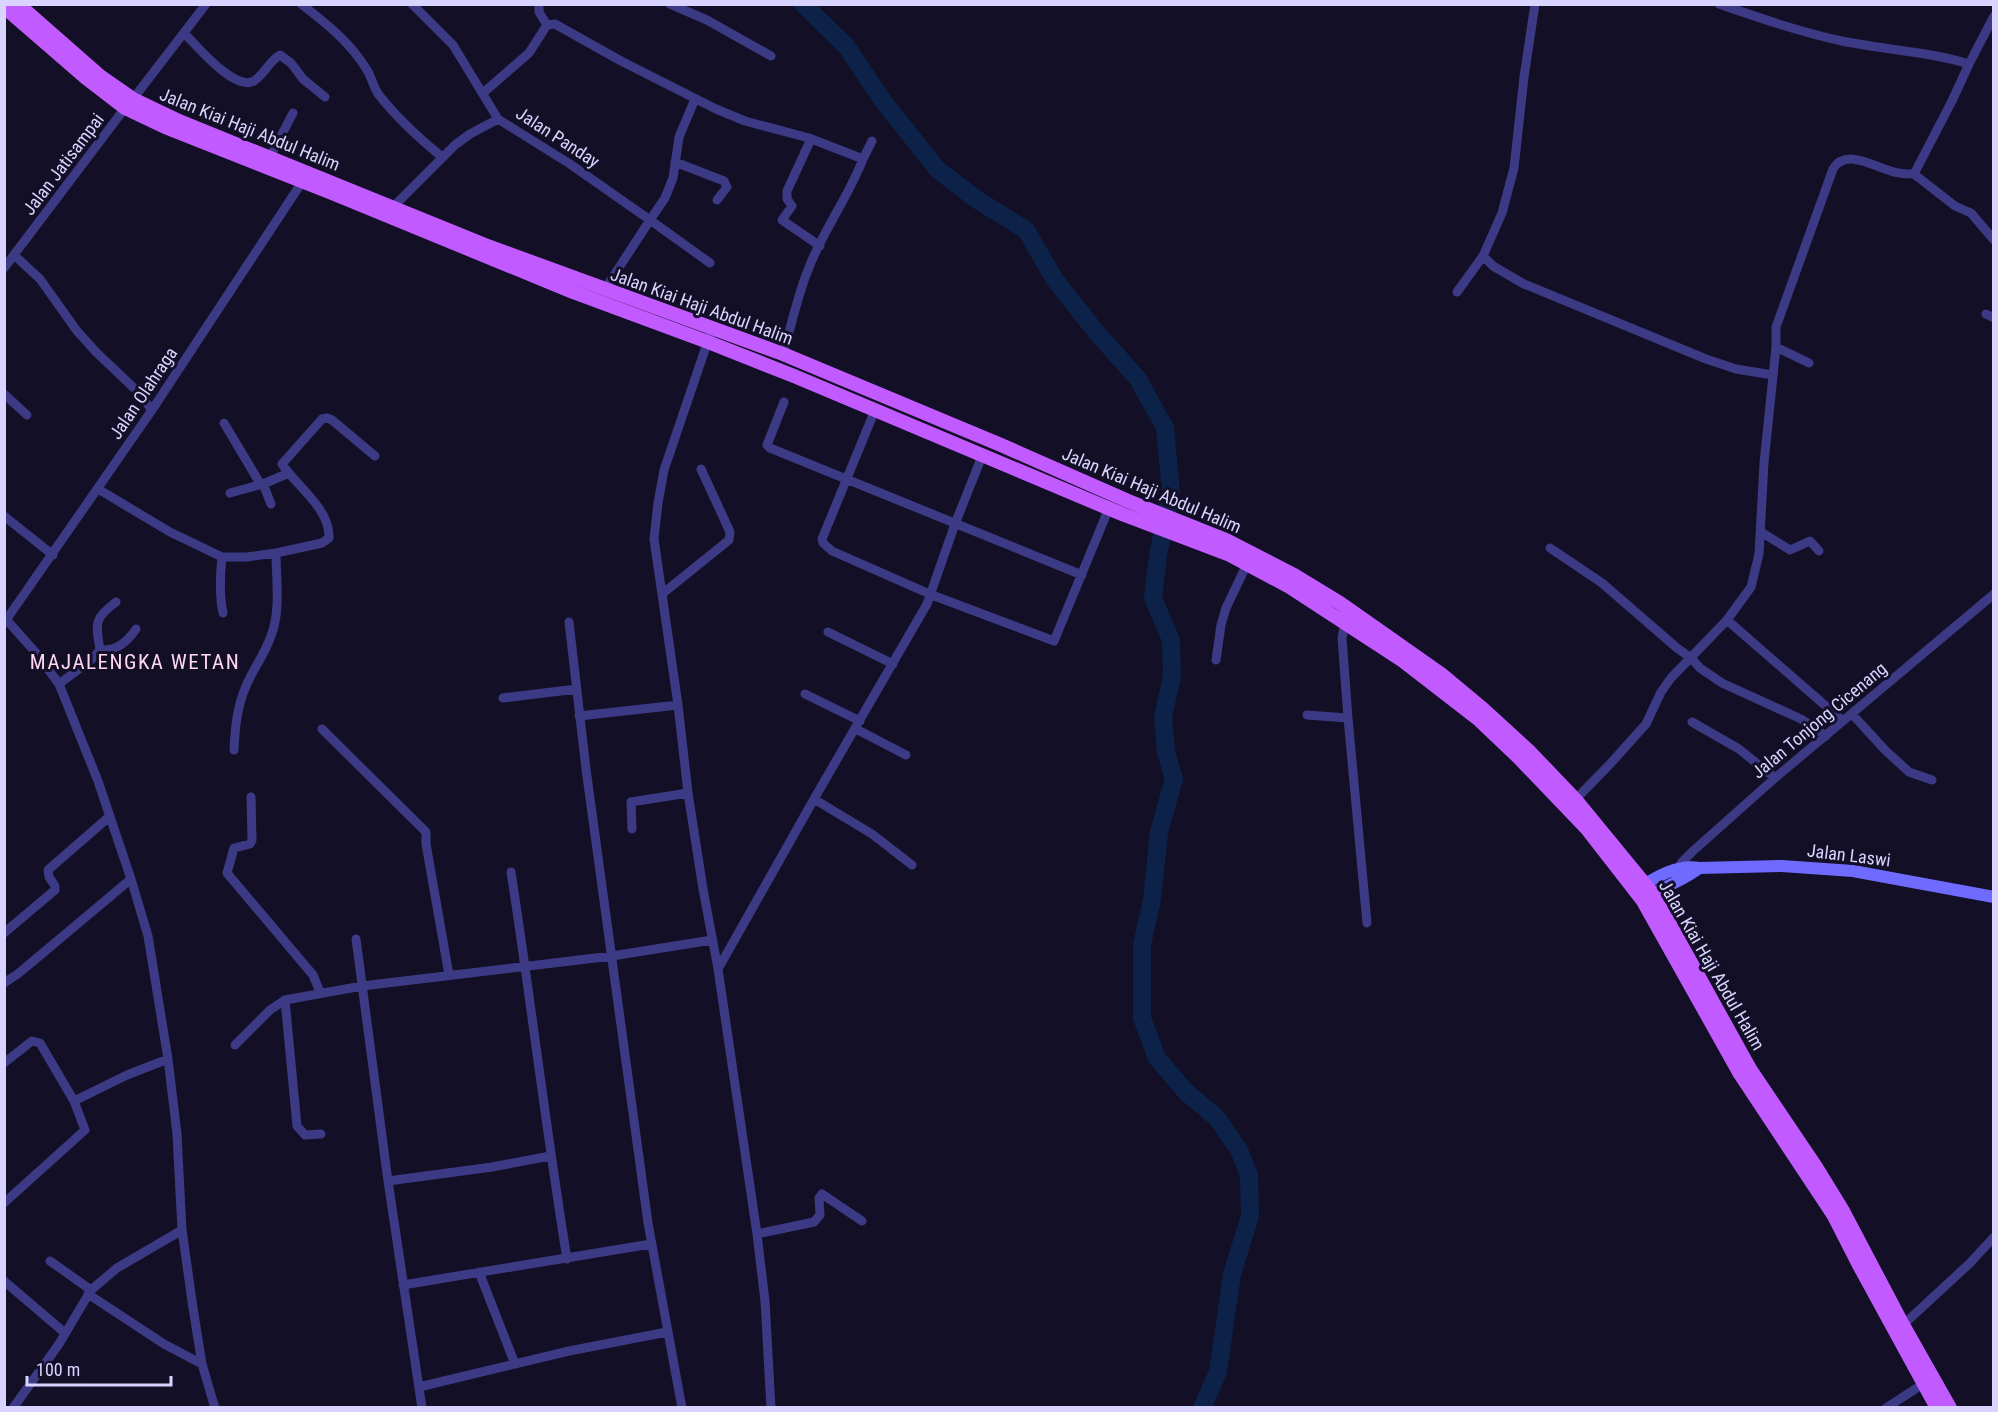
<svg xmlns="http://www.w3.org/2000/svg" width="1998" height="1412" viewBox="0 0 1998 1412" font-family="'Roboto Condensed',sans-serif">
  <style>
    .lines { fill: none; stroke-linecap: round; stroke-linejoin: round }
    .river { stroke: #0c2248; stroke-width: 18 }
    .minor { stroke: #3d3a85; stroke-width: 9 }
    .secondary { stroke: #6f6bff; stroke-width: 12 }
    .primary { stroke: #c25bff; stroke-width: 14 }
    .labels { text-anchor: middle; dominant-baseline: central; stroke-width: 6; stroke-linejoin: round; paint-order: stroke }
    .street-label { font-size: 18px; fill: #d9d4ff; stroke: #130f26 }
    .quarter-label { font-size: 21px; letter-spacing: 1.5px; fill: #ffd6f0; stroke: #130f26 }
  </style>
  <rect width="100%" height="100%" fill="#130f26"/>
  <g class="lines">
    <!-- river -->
    <path class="river" d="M803 4 846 46 883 101 937 169 976 199 1026 230 1055 280 1097 333 1138 379 1165 428 1171 493 1158 555 1153 598 1171 640 1172 676 1163 717 1166 752 1174 779 1159 832 1152 899 1142 945V1018L1157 1058 1186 1092 1217 1118 1239 1150 1249 1175 1250 1216 1232 1274 1218 1372 1202 1408"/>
    <!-- minor -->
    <path class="minor" d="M301 4C326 23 351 43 367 70 372 78 373 87 379 95 397 118 420 139 442 157
      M412 4 453 45 498 119 570 164 650 220 605 289
      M539 4V12L547 25
      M670 4 707 20 771 56
      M184 33C197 46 235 92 254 81 265 74 270 60 280 55L291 63 303 79 325 97
      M1969 64 1994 16
      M483 93 529 53 547 25 555 24 621 61 716 109 745 121 809 138 863 159 872 141
      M133 99 206 4
      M695 99 679 137 673 178 665 198 650 220 710 263
      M811 139 787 191V199L792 206 782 220 820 246
      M270 157 293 113
      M675 162 724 181 727 187 717 200
      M1914 174 1955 206 1971 213 1994 240
      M393 207 455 145 470 134 498 119
      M14 255 40 279 77 331 96 352 137 391 152 410
      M1483 256 1502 213 1514 168 1524 77 1535 4
      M4 268 125 108
      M1457 292 1483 256 1493 266 1524 284 1706 359 1736 369 1773 375
      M1986 314 1994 318
      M712 329 664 470 658 503 654 539 678 705 688 793 703 889 718 969 757 1234 765 1301 771 1408
      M1776 347 1809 363
      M783 354C791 327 797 297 808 270 822 232 848 198 863 159
      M4 394 27 415
      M784 402 767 445 770 448 1082 575
      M875 410 822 539 823 543 832 551 932 595 1054 641 1109 508
      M224 423 261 485
      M263 484 271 504
      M98 489 170 532 222 557H247L276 553 322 543 329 538C330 508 297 487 282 464L322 419 327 418 332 420 375 456
      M230 493 263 484 289 473
      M4 516 53 555
      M1761 532 1790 550 1810 541 1819 551
      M1550 548 1602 583 1677 648 1691 658 1700 668 1722 683 1801 719 1826 736
      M222 557C220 576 219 595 223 613
      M662 594 729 540 730 532 701 469
      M4 617 37 654 59 684 98 781 131 879 148 936 168 1059 177 1134 182 1230 193 1308 202 1364 215 1408
      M1727 620 1843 721
      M569 622 586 769 648 1223 682 1408
      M4 623 152 410 302 182
      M828 632 893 664
      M100 650C117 651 127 642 136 629
      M1216 660 1221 625 1226 608 1247 564
      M59 684 91 660 100 650C96 624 93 619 116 602
      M805 694 860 721
      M503 698 577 689
      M1852 714 1885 750 1909 772 1932 780
      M1307 715 1348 718 1342 638 1345 622
      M579 716 678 705
      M1348 718 1367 923
      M1692 722 1739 749 1775 778
      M322 729 426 832V844L449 975
      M856 729 906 755
      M234 750C235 727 237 707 246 686 253 669 265 654 271 636 281 611 276 579 276 553
      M251 797 252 840 250 844 234 848 227 873 313 975 320 992
      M814 799 872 834 912 865
      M1573 802 1610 764 1646 724 1661 692 1671 678 1727 620 1751 587 1759 554 1764 463 1776 347V327L1833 169C1846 147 1876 168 1894 172 1901 174 1907 174 1914 174L1952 101 1969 64C1927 51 1885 50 1842 41 1800 32 1760 18 1719 4
      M632 829 631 802 688 793
      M1677 871 1682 862 1693 851 1775 778 1994 594
      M511 872C531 1001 546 1130 567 1259
      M4 933 55 890V886L49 877 48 870 110 816
      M356 939 388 1181 422 1408
      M718 969 814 799 927 604 955 524 982 456
      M4 983 19 973 131 879
      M235 1045 270 1010 285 1000
      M4 1063 32 1041 40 1043 74 1101 85 1130 4 1203
      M74 1101 127 1075 168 1059
      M321 1134 305 1135 297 1126 285 1000 362 986 612 956 712 940
      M388 1181 492 1167 550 1156
      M757 1234 814 1222 820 1215 819 1198 822 1194 862 1221
      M50 1261 91 1290
      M479 1272 515 1364
      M4 1281 65 1333
      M403 1285 651 1244
      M88 1294 164 1344 202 1364
      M1903 1325 1970 1263 1994 1237
      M419 1387 569 1351 667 1332
      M13 1408 59 1344 91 1290 117 1268 182 1230
      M1886 1408 1923 1384"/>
    <!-- secondary -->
    <path class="secondary" d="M1637 889C1656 877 1677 864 1699 868L1782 866 1853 871 1994 897
      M1646 899C1663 886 1683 881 1699 868"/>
    <!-- primary -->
    <path class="primary" d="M18 4 100 76 133 99 179 121 485 245 783 354 1001 445 1128 501 1226 540 1294 575 1340 603 1441 674 1483 709 1530 752 1575 799 1653 894 1750 1069 1816 1167 1843 1211 1903 1325 1950 1408
      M4 7 86 78 125 108 165 127 332 193 573 292 708 342 794 376 1122 514 1230 555 1288 586 1403 661 1478 719 1519 758 1587 829 1643 901 1740 1074 1834 1216 1859 1265 1937 1408"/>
  </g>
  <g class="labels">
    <!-- street labels -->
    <g class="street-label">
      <text transform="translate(250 129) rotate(22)">Jalan Kiai Haji Abdul Halim</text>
      <text transform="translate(558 137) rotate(33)">Jalan Panday</text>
      <text transform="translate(63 164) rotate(-53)">Jalan Jatisampai</text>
      <text transform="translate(702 306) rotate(20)">Jalan Kiai Haji Abdul Halim</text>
      <text transform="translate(143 393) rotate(-56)">Jalan Olahraga</text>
      <text transform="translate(1152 490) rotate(23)">Jalan Kiai Haji Abdul Halim</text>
      <text transform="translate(1819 720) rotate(-40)">Jalan Tonjong Cicenang</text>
      <text transform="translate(1849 855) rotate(7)">Jalan Laswi</text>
      <text transform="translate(1712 965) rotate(60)">Jalan Kiai Haji Abdul Halim</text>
    </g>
    <!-- quarter labels -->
    <g class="quarter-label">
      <text x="135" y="662">MAJALENGKA WETAN</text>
    </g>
  </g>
  <!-- border -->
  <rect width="1998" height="1412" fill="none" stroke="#d9d4ff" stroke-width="12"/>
  <!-- scale -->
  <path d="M27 1376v9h144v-9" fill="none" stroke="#d9d4ff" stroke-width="3"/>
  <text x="36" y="1376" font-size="18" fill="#d9d4ff" stroke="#130f26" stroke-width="4.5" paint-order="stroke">100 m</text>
</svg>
